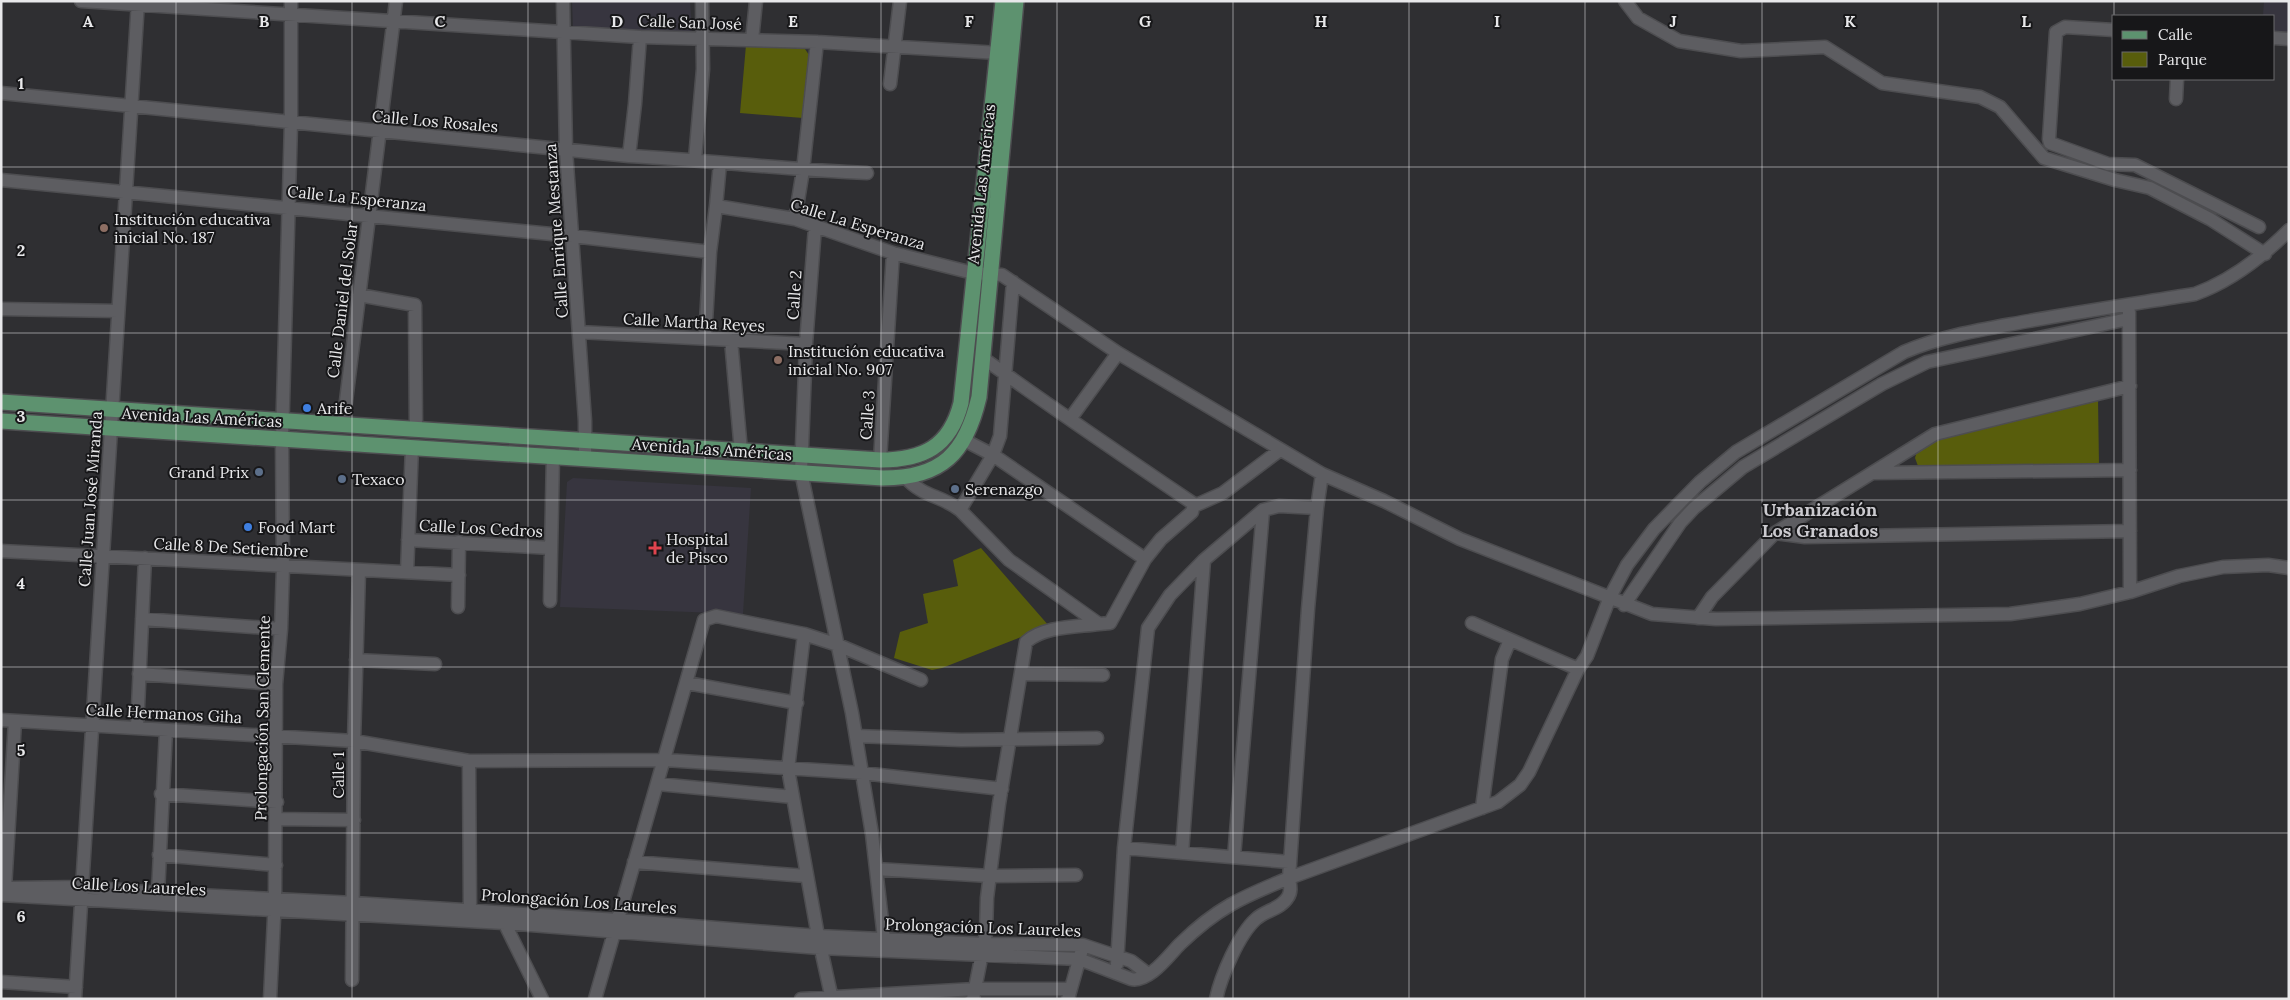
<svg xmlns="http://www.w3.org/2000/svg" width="2290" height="1000" viewBox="0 0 2290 1000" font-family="Lora,serif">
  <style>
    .built { fill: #37353f }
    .green { fill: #585d0c }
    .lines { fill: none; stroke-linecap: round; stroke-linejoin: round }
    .minor-casing { stroke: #4d4d50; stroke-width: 15 }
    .major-casing { stroke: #4d4d50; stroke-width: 18 }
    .minor { stroke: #5d5d61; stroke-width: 12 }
    .major { stroke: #5d926f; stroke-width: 15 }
    .grid { fill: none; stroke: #e8e8ea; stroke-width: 1; stroke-opacity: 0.55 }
    .education-dot { fill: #8d6e63; stroke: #171719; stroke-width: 2 }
    .shop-dot { fill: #3f7fe0; stroke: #171719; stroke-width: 2 }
    .service-dot { fill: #5c6f8a; stroke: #171719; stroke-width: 2 }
    .health-dot { fill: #e0444e; stroke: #171719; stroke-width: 2 }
    .labels { text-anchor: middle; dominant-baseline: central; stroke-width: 4; stroke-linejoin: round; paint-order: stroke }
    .street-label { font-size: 16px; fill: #e8e8ea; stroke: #171719 }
    .poi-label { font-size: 16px; fill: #e8e8ea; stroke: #171719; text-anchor: start }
    .neighbourhood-label { font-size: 18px; font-weight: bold; fill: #cbcacf; stroke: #171719 }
    .grid-label { font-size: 16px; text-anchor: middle; font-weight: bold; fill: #e8e8ea; stroke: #171719; stroke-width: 4; stroke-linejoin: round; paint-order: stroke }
  </style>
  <rect width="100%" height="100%" fill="#2f2f32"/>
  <!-- built -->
  <path class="built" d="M572 1H690L692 34 573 27Z
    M2264 1H2289V34H2274V16H2263Z
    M573 478 751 488 743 614 560 607 567 482Z"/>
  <!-- green -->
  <path class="green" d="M746 45 805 49 809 55 803 118 740 113Z
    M2098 398 2099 466 1925 468 1918 466 1915 458 1917 451 1932 441Z
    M981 548 1049 626 942 668 932 670 894 658 900 632 928 623 923 594 958 586 953 560Z"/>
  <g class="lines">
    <defs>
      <path id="minor" d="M81 1 640 37 817 42 999 53
        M563 1 566 150 585 421V457
        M1625 1 1638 18 1679 41 1741 51 1825 47 1882 83 1980 97 2000 107 2044 158 2115 180 2150 188 2210 219 2265 254
        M2114 30 2065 27 2056 32 2049 139 2050 143 2108 164 2135 165 2259 227
        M2274 38 2289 39
        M752 40 756 1
        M890 84 900 1
        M1 93 629 156C708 160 787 170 867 173
        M2176 99 2177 79
        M629 156 635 104 640 37
        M695 159 703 69 702 1
        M720 163 716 206 795 219 893 253 973 273 1002 275 1118 353 1322 474 1384 501 1460 539 1652 614 1716 619 2010 614 2080 604 2130 592 2179 576 2223 567 2268 565 2289 568
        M1 180 572 236 710 252
        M795 219 803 170 817 42
        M815 227 806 344 801 472 852 713 872 834 885 947
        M359 295 415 305 416 430
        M1 309 118 311
        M2129 312 2130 592
        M579 332 806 344
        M705 339 710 252 716 206
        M731 340 741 451
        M983 358C1052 408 1123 456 1194 504L1192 512 1161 539 1145 559 1110 623 1099 624 1009 560 960 510 993 455 1000 436 1013 282
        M1070 419 1118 353
        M343 425 396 1
        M964 440 993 455 1145 559
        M880 460 893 253
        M1873 473 2130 470
        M905 477C924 498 939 494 960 510
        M1194 506 1223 493 1280 450
        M1775 533 1805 537 2130 531
        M408 540 551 548
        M1 551 459 575
        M407 572 412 447
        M550 601 553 455
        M1624 605 1680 523 1694 508 1743 467 1882 384 1927 362 2128 319
        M458 607 459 542
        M1698 618 1712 597 1775 533 1935 434 2130 386
        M142 619 281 629
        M1472 623 1578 669
        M804 634 788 769 818 936 832 999
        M356 660 435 664
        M139 674 276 684
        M1021 674 1103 675
        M687 683 797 703
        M1 720 354 741 469 761 665 760 862 773 1002 789
        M137 728 145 558
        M856 736 961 740 1097 738
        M469 761 470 910
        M658 784 793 797
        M161 794 277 802
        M1482 808 1502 659 1510 640
        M276 819 354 820
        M1124 848 1289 862
        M1182 853 1204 560
        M159 855 276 865
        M1234 857 1263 510
        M634 862 806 876
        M876 869 990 876 1076 875
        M5 888 15 721
        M10 888 82 887 158 893 354 903 618 920 818 936 984 944 1083 945 1131 961 1148 974
        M158 893 166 730
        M1 895 504 923 820 948 1079 959 1131 979C1149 983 1169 955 1180 944 1217 908 1242 897 1289 878L1308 609 1317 508 1322 474
        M502 918 542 999
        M1117 964 1124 848 1148 628 1170 595 1204 560 1263 510 1279 506 1317 508
        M352 980 354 741 359 570
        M1 982 76 987
        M75 999 138 1
        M270 999 275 898 276 684 281 629 283 567 282 439 291 123V1
        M595 999 704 620 716 616 804 634 838 645 921 680
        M801 999 975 989H1069
        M973 999 986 933 987 898 999 804 1026 642C1044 626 1076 627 1099 624
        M1068 999 1081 953
        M1216 999C1221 976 1239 934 1256 919 1266 910 1281 909 1288 897 1292 891 1290 885 1289 878L1498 802 1520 785 1529 772 1578 669 1587 656 1610 597 1627 565 1654 529 1700 482 1736 452 1904 352C1944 335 1986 329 2029 321 2084 311 2139 303 2195 294 2231 281 2262 257 2289 230"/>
      <path id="major" d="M1 402 880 460C923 460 950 447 961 403L1003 1
        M1 421 883 478C942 478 966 453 979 397L1016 1"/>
    </defs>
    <!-- minor casing -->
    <use href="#minor" class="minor-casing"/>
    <!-- major casing -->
    <use href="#major" class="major-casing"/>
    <!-- minor -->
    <use href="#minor" class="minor"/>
    <!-- major -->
    <use href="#major" class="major"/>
  </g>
  <!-- grid -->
  <path class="grid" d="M176 1V999M352 1V999M528 1V999M705 1V999M881 1V999M1057 1V999M1233 1V999M1409 1V999M1585 1V999M1762 1V999M1938 1V999M2114 1V16M2114 79V999M1 167H2289M1 333H2289M1 500H2289M1 667H2289M1 833H2289"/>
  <!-- markers -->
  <g class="education-dot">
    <circle cx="104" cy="228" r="5"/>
    <circle cx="778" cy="360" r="5"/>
  </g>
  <g class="shop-dot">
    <circle cx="307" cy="408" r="5"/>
    <circle cx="248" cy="527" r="5"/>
  </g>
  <g class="service-dot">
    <circle cx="259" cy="472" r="5"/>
    <circle cx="342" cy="479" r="5"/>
    <circle cx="955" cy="489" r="5"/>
  </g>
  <path class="health-dot" d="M652.5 540.5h5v5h5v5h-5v5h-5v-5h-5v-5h5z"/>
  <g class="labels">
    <!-- street labels -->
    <g class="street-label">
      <text transform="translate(690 22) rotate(2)">Calle San José</text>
      <text transform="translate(435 121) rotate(5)">Calle Los Rosales</text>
      <text transform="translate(981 184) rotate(-84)">Avenida Las Américas</text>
      <text transform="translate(357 198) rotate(6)">Calle La Esperanza</text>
      <text transform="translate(858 224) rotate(17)">Calle La Esperanza</text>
      <text transform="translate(556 231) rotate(-94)">Calle Enrique Mestanza</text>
      <text transform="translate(794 295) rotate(-86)">Calle 2</text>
      <text transform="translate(342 300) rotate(-83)">Calle Daniel del Solar</text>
      <text transform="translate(694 322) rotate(3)">Calle Martha Reyes</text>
      <text transform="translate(867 415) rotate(-86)">Calle 3</text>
      <text transform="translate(202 417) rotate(3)">Avenida Las Américas</text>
      <text transform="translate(712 449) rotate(4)">Avenida Las Américas</text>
      <text transform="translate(90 499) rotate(-86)">Calle Juan José Miranda</text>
      <text transform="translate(481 528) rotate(3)">Calle Los Cedros</text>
      <text transform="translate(231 547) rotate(3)">Calle 8 De Setiembre</text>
      <text transform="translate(164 713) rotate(3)">Calle Hermanos Giha</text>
      <text transform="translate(262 718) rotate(-89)">Prolongación San Clemente</text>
      <text transform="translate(338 775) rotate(-90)">Calle 1</text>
      <text transform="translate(139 886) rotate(3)">Calle Los Laureles</text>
      <text transform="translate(579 901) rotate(4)">Prolongación Los Laureles</text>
      <text transform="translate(983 927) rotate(2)">Prolongación Los Laureles</text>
    </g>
    <!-- poi labels -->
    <g class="poi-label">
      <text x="114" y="219">Institución educativa<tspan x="114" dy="18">inicial No. 187</tspan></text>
      <text x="788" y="351">Institución educativa<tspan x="788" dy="18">inicial No. 907</tspan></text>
      <text x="317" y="408">Arife</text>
      <text x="249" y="472" text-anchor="end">Grand Prix</text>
      <text x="352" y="479">Texaco</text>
      <text x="965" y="489">Serenazgo</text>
      <text x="258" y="527">Food Mart</text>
      <text x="666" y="539">Hospital<tspan x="666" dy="18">de Pisco</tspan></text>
    </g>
    <!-- neighbourhood labels -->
    <g class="neighbourhood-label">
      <text x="1820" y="509">Urbanización<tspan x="1820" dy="21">Los Granados</tspan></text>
    </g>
  </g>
  <g class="grid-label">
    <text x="88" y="27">A</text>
    <text x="264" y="27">B</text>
    <text x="440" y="27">C</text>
    <text x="617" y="27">D</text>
    <text x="793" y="27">E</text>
    <text x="969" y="27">F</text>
    <text x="1145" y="27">G</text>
    <text x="1321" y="27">H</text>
    <text x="1497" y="27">I</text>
    <text x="1673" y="27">J</text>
    <text x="1850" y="27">K</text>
    <text x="2026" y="27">L</text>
    <text x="21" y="89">1</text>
    <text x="21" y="256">2</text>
    <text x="21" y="422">3</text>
    <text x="21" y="589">4</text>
    <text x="21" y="756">5</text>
    <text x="21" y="922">6</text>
  </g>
  <!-- border -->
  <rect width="2290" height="1000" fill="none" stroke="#e8e8ea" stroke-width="5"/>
  <!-- legend -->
  <rect x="2112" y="15" width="162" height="65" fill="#171719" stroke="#6b6b6d"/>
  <rect x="2122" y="31" width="25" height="8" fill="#5d926f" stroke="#6b6b6d"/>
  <text x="2158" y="40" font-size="15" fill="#e8e8ea">Calle</text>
  <rect x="2122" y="52" width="25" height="15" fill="#585d0c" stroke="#6b6b6d"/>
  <text x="2158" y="65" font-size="15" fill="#e8e8ea">Parque</text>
</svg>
